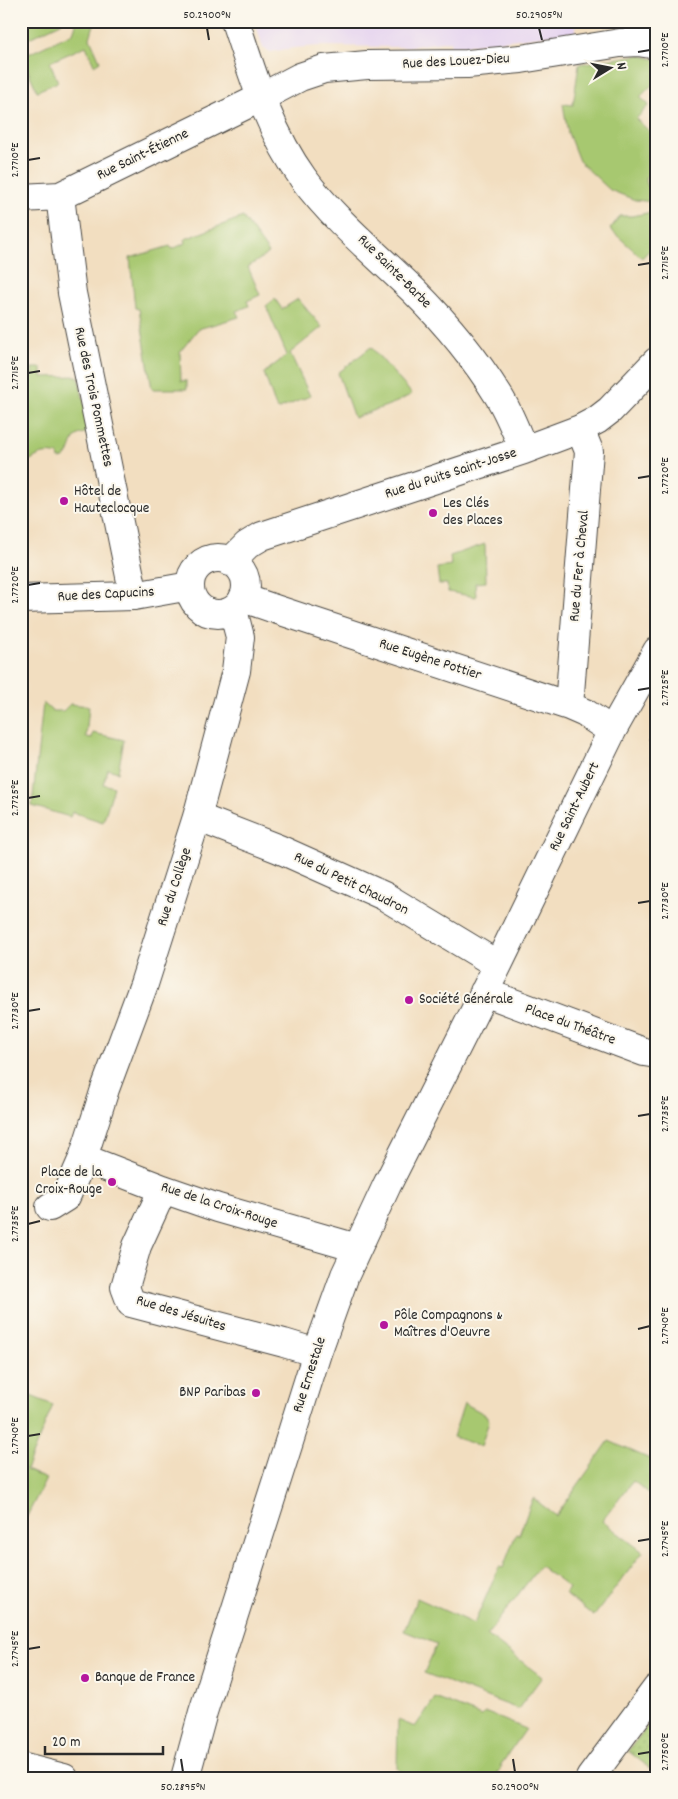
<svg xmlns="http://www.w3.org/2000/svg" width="678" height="1799" viewBox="0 0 678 1799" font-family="Dekko,sans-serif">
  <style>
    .built { fill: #e5d3f0 }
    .grass { fill: url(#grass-dots); stroke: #697a4e }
    .garden { fill: #a7c870; stroke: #697a4e }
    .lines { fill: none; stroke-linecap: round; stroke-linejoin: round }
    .minor-casing { stroke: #494641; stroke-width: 30 }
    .path { stroke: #494641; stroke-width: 3; stroke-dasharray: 4 4; stroke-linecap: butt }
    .minor { stroke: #fff; stroke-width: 28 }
    .ticks { fill: none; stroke: #2b2b2b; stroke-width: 2 }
    .poi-dot { fill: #b5179e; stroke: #fbf7ec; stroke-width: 2 }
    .labels { text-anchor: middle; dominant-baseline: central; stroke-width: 4; stroke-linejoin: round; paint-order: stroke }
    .street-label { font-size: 15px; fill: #2b2b2b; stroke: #fbf7ec }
    .poi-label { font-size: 15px; fill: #2b2b2b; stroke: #fbf7ec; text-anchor: start }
    .neatline { fill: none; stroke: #2b2b2b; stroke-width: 2 }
    .ticks-label { font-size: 12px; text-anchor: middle; fill: #2b2b2b }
  </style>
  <defs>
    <pattern id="grass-dots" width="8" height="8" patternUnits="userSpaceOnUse" patternTransform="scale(1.25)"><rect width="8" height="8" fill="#a7c870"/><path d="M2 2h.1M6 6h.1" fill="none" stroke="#88a35c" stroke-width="1.8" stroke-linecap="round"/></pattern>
  </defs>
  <rect width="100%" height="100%" fill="#fbf7ec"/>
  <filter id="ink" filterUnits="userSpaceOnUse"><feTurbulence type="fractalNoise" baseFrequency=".02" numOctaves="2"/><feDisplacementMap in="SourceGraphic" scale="10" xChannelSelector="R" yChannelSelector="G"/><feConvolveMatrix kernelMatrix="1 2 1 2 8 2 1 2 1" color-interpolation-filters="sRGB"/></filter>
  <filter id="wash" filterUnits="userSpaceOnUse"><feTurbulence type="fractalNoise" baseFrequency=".0096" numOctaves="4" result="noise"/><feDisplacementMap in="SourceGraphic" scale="20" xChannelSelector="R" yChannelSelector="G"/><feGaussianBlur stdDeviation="1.12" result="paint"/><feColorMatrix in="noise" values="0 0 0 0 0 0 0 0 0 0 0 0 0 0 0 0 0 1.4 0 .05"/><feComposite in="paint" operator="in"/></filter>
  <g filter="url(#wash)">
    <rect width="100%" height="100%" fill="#f2dec0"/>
    <!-- built -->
    <path class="built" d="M255 21H605L576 25V32L451 47 450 41 405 47 319 46 293 48 270 52 263 48Z"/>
    <!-- grass -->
    <path class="grass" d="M657 1714V1761L651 1769 628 1751Z"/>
    <!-- garden -->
    <path class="garden" d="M21 21H62L61 23 27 39 26 35 21 33Z
      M77 21H95L90 38 100 61 94 65 86 46 50 62 58 82 37 91 22 57 73 33Z
      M639 55 654 59 657 62V80L640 97 649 105 636 119 657 138V166L645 178 654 202 635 200 610 190 579 161 568 133 563 104 573 105 579 64Z
      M657 211V242L642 258 610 229 620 216H632Z
      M243 217 269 253 248 267 260 295 247 301 249 306 236 311 239 317 198 329 180 352 181 381H187V389H152L139 309 135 308 130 258 170 246 172 249 186 243 185 239Z
      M275 299 282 309 298 299 322 327 290 353 310 396 277 410 264 373 287 355 266 306Z
      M371 347 412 394 397 402 354 418 338 373Z
      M32 368H42V377L78 376 91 432C87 433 81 433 78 435 69 441 72 459 59 459L58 455C40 450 35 459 21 465V380H26L32 376Z
      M485 544 486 582 475 583 476 597 448 592 447 584H439L437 568 451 566 450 556Z
      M43 703 52 711H63L70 704 89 706 86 737 92 738 93 733 124 740 118 772 108 769 103 784 114 787 103 822 72 812 70 817 32 806Z
      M21 1392 53 1405 26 1470 46 1479 22 1526Z
      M464 1403 486 1415 489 1421 481 1446 453 1437Z
      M609 1441 650 1459 657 1456V1491L653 1496 633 1481 602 1521 643 1552 594 1616 565 1594 569 1588 540 1566 487 1635 542 1677 518 1709 424 1673 437 1644 404 1631 417 1598 474 1624 499 1567 503 1568 516 1534 519 1535 533 1498 556 1516Z
      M435 1698 481 1716 485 1713H487L526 1729 500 1766H502L495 1778H409L397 1769 398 1720 415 1727Z"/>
  </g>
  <g filter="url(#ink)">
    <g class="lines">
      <defs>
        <path id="minor" d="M235 21C253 75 269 131 303 178 333 219 378 256 415 292 446 323 475 358 498 395 509 412 516 432 524 450
          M60 196 72 293 134 596
          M21 198 60 196 260 98 300 77 324 69 367 65 467 64 521 59 620 43 638 42 657 45
          M190 586a28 28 0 1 1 56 0a28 28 0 1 1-56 0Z
          M230 562 247 545 262 536 524 450 580 429 597 420 610 410 657 361
          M243 598 275 609 569 706 585 713 612 731
          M21 599 134 596 190 586
          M569 706 589 451 580 429
          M197 817 279 849 384 896 498 965
          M484 992 644 1052 657 1054
          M83 1158 163 1189 218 1208 357 1248
          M163 1189 137 1246 125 1287 131 1303 284 1343 317 1353
          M50 1207 66 1197 83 1158 105 1089 144 984 197 817 236 671 240 637 233 610
          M21 1767 64 1778
          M185 1778 203 1712 289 1442 317 1353 345 1275 387 1185 498 965 612 731 657 651
          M590 1778 657 1688"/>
      </defs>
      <!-- minor casing -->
      <use href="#minor" class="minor-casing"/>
      <!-- path -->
      <path class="path" d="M649 738 657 743"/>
      <!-- minor -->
      <use href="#minor" class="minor"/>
    </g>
  </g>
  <!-- ticks -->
  <path class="ticks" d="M207 28 209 40M539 28 542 40M638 52 650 50M28 160 40 158M638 265 650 263M28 373 40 371M638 478 650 476M28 585 40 583M638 690 650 688M28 798 40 796M638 903 650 901M28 1011 40 1009M638 1116 650 1114M28 1224 40 1221M638 1329 650 1326M28 1436 40 1434M638 1541 650 1539M28 1649 40 1647M638 1754 650 1752M181 1759 183 1772M513 1759 515 1772"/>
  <!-- markers -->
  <g class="poi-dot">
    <circle cx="64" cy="501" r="5"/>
    <circle cx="433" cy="513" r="5"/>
    <circle cx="409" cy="1000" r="5"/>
    <circle cx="112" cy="1182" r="5"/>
    <circle cx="384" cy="1325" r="5"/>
    <circle cx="256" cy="1393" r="5"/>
    <circle cx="85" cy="1678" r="5"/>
  </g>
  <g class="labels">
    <!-- street labels -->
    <g class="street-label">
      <text transform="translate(456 62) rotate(-3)">Rue des Louez-Dieu</text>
      <text transform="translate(143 155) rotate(-26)">Rue Saint-Étienne</text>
      <text transform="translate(394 272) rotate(45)">Rue Sainte-Barbe</text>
      <text transform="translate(93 397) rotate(78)">Rue des Trois Pommettes</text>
      <text transform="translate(451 474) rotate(-18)">Rue du Puits Saint-Josse</text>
      <text transform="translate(580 566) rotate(-85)">Rue du Fer à Cheval</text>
      <text transform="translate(106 595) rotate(-3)">Rue des Capucins</text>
      <text transform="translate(430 660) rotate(18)">Rue Eugène Pottier</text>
      <text transform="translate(575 807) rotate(-64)">Rue Saint-Aubert</text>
      <text transform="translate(351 884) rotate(26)">Rue du Petit Chaudron</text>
      <text transform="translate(175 887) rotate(-72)">Rue du Collège</text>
      <text transform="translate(570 1025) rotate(20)">Place du Théâtre</text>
      <text transform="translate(219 1206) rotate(18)">Rue de la Croix-Rouge</text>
      <text transform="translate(181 1314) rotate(17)">Rue des Jésuites</text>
      <text transform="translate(310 1375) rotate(-72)">Rue Ernestale</text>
    </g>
    <!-- poi labels -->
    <g class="poi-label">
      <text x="74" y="492">Hôtel de<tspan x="74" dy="17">Hauteclocque</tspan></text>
      <text x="443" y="504">Les Clés<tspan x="443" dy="17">des Places</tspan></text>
      <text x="419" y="1000">Société Générale</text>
      <text x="102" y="1173" text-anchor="end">Place de la<tspan x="102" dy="17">Croix-Rouge</tspan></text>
      <text x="394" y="1316">Pôle Compagnons &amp;<tspan x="394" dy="17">Maîtres d'Oeuvre</tspan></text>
      <text x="246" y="1393" text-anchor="end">BNP Paribas</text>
      <text x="95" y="1678">Banque de France</text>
    </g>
  </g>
  <!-- margin -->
  <rect width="678" height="1799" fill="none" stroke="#fbf7ec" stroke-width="55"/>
  <!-- north arrow -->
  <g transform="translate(610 68) rotate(80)" stroke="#fbf7ec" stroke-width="4" paint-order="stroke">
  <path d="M0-4L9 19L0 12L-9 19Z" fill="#2b2b2b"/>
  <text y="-8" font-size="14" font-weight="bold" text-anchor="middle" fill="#2b2b2b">N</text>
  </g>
  <!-- scale -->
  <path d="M45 1746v8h118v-8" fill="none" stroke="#2b2b2b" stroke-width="2.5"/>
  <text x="52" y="1746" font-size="15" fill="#2b2b2b" stroke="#fbf7ec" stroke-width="4" paint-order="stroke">20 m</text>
  <rect x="28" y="28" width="622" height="1744" class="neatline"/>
  <g class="ticks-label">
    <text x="207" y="18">50.2900°N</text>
    <text x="539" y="18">50.2905°N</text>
    <text transform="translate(664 50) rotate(-90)" y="4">2.7710°E</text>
    <text transform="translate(14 160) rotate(-90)" y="4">2.7710°E</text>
    <text transform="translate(664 263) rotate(-90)" y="4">2.7715°E</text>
    <text transform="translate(14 373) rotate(-90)" y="4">2.7715°E</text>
    <text transform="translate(664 476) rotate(-90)" y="4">2.7720°E</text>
    <text transform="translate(14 585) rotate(-90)" y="4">2.7720°E</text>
    <text transform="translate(664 688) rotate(-90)" y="4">2.7725°E</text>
    <text transform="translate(14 798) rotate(-90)" y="4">2.7725°E</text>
    <text transform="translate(664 901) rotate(-90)" y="4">2.7730°E</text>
    <text transform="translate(14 1011) rotate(-90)" y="4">2.7730°E</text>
    <text transform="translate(664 1114) rotate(-90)" y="4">2.7735°E</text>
    <text transform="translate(14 1224) rotate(-90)" y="4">2.7735°E</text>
    <text transform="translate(664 1326) rotate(-90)" y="4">2.7740°E</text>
    <text transform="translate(14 1436) rotate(-90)" y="4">2.7740°E</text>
    <text transform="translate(664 1539) rotate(-90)" y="4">2.7745°E</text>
    <text transform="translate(14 1649) rotate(-90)" y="4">2.7745°E</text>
    <text transform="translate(664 1752) rotate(-90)" y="4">2.7750°E</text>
    <text x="183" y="1790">50.2895°N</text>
    <text x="515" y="1790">50.2900°N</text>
  </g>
</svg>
